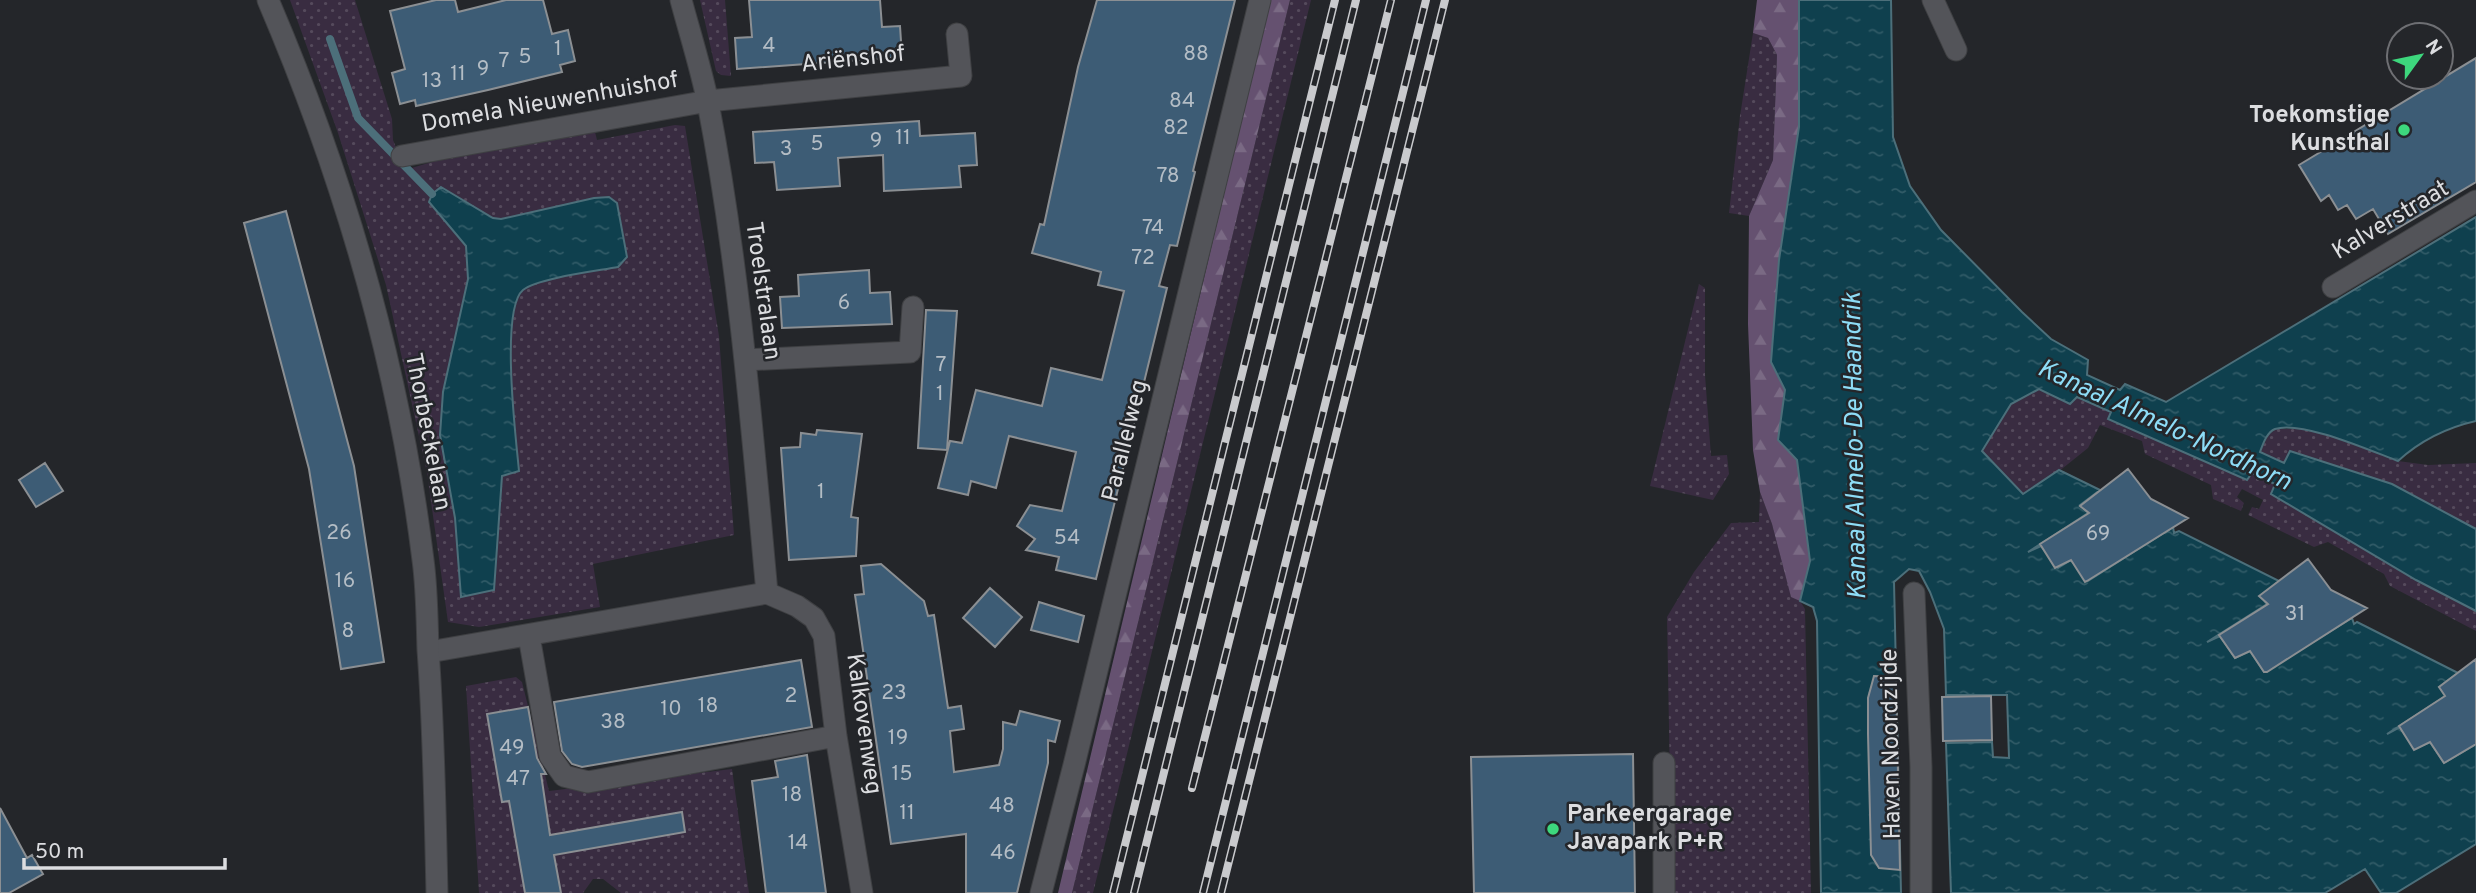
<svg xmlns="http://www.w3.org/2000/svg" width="2476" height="893" viewBox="0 0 2476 893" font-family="Overpass,sans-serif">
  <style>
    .grass { fill: url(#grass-dots) }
    .forest { fill: url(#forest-firs) }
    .water { fill: url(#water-ripples); stroke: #4c6f7a; stroke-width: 2 }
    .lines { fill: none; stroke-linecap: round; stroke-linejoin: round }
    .stream { stroke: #4c6f7a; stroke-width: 8 }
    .building { fill: #3d5c75; stroke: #8b8f93; stroke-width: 2 }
    .street-casing { stroke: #3f4043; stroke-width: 23 }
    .secondary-casing { stroke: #3f4043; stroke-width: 23 }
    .street { stroke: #535459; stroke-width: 21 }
    .secondary { stroke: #535459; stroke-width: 21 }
    .rail-casing { stroke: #c9cacd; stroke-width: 8 }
    .rail { stroke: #24262a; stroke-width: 5; stroke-dasharray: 16; stroke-linecap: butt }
    .poi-dot { fill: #3dd77d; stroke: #24262a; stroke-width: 2.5 }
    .labels { text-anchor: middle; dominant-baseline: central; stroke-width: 5; stroke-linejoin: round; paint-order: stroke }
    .number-label { font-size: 21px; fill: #b4bdc5 }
    .street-label { font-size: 24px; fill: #dcdde0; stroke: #24262a }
    .poi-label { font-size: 24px; font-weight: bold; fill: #dcdde0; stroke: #24262a; text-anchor: end }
    .water-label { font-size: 26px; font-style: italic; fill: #8ddcf6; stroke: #24262a }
  </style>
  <defs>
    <pattern id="grass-dots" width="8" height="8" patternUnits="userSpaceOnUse" patternTransform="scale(1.75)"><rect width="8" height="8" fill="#392c41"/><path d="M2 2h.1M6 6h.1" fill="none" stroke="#554a5c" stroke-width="1.8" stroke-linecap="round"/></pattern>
    <pattern id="forest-firs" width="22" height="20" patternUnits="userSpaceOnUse" patternTransform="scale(1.75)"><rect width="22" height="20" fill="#655170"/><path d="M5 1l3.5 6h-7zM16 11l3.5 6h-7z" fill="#7a6a84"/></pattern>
    <pattern id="water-ripples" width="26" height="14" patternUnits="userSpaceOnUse" patternTransform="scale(1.75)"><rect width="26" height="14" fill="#0f404e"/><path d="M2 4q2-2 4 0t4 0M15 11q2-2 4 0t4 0" fill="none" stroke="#315b67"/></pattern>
  </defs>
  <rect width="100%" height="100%" fill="#24262a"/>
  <!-- grass -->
  <path class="grass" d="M290 0H355L392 119 393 140 405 170 435 161 595 132 597 140 675 125 685 126 719 336 734 535 593 564 600 607 479 627 448 622 427 473 386 285 338 133Z
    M700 0H725L731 76 721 75 716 71Z
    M1290 0H1311L1093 893H1072Z
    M1753 33 1768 38 1777 55 1773 160 1749 216 1729 213 1740 116Z
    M1699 284 1705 288V375L1711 456 1727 455 1729 474 1713 500 1650 486Z
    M2039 389 2070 404 2077 397 2111 412 2109 419 2247 480 2251 473 2276 484 2272 494 2416 580 2476 611V631L2390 586 2384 574 2328 542 2314 547 2248 515 2252 507 2259 509 2263 500 2242 489 2237 497 2244 503 2241 511 2213 499 2211 485 2145 454 2142 441 2100 425 2088 448 2058 472 2023 494 1982 451 2011 404Z
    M2276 429H2305L2330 436 2398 461 2428 465 2476 463V529L2392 484 2290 451 2284 463 2260 452 2269 434Z
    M1760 492 1772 524 1791 596 1800 601 1805 609 1811 893H1672L1667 617 1694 572 1731 523 1759 522Z
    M516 677 522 682 549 791 732 769 749 893H621L603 879H593L583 893H479L466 686Z"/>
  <!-- forest -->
  <path class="forest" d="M1270 0H1290L1072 893H1058Z
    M1757 0H1799V127L1779 260 1771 362 1785 390 1778 440 1797 460 1810 561 1800 601 1791 597 1772 524 1760 492 1753 450 1748 324 1749 216 1773 160 1777 55 1768 38 1753 33Z"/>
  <!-- water -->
  <path class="water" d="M1799 0H1891L1893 137 1910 186 1941 230 2022 312 2051 339 2088 360 2087 375 2120 390 2125 384 2166 402 2476 217V421C2445 428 2421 440 2398 461 2371 451 2301 420 2275 429 2267 432 2263 444 2260 452L2284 463 2290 451 2392 484 2476 529V611L2416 580 2271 494 2275 484 2252 473 2247 480 2108 419 2111 412 2077 397 2070 404 2039 389 2011 404 1982 451 2023 494 2059 470 2100 490 2080 505 2088 513 2028 552 2041 546 2058 568 2071 560 2088 581 2173 527 2174 533 2179 531 2279 581 2261 597 2267 604 2207 642 2220 636 2235 658 2250 651 2264 672 2352 618 2354 624 2357 622 2458 673 2439 687 2447 695 2387 734 2400 727 2414 749 2430 742 2444 763 2476 744V844L2396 893H2381L2365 869 2325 893H1951L1946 743 1992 742 1993 757 2009 758 2007 695H1946L1944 629 1930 592 1919 571 1909 569 1894 582 1901 893H1821L1817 621 1813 607 1800 601 1810 561 1797 460 1778 440 1785 390 1771 362 1779 260 1799 127Z
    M441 187 493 218 501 219 594 198 609 197 617 203 627 257 618 267C597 271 538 278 523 290 500 309 516 439 519 471L502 476 494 590 461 597 455 518 440 435 443 392 468 279 466 246 429 202 432 194Z"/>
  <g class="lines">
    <!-- stream -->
    <path class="stream" d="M330 39 358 118 432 194"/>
  </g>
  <!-- building -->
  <path class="building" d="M436 0H455L458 12 506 0H543L552 34 568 30 575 61 560 65 562 72 488 90 416 106 415 100 400 104 392 73 405 69 390 11Z
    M749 0H880L882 27 900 26 902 57 737 69 735 38 752 37Z
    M1097 0H1235L1193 171 1195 172 1177 246 1170 245 1159 286 1167 288 1096 579 1056 570 1059 557 1026 550 1035 539 1017 526 1030 505 1062 511 1076 452 1009 436 996 488 971 481 968 495 938 488 950 441 962 443 976 390 1042 406 1051 368 1102 380 1124 291 1098 285 1101 272 1032 253 1040 224 1044 225 1078 67Z
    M2476 58V182L2388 234 2373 209 2356 219 2347 205 2338 210 2329 195 2321 201 2299 165Z
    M919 121 920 136 975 133 977 165 959 166 961 187 884 191 883 155 838 158 840 186 777 190 774 162 755 163 753 132Z
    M286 211 354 466 384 662 341 669 309 469 244 223Z
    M869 270 870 293 890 292 892 324 782 328 780 297 799 296 798 275Z
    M926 310 957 311 947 450 918 448Z
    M817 430 862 434 851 517 858 518 856 556 789 560 781 448 800 447 801 433 816 435Z
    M45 463 63 491 36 507 19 480Z
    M2128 469 2151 499 2188 518 2087 581 2085 582 2071 560 2055 568 2040 544 2089 513 2080 506Z
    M2308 559 2331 590 2367 608 2267 672H2264L2250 651 2235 658 2219 635 2268 604 2259 596Z
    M881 564 924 601 928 616 934 615 948 708 961 706 964 729 950 731 954 772 999 765 1003 749V722L1016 725 1020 711 1060 721 1055 742 1048 740V763L1017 893H966V834L891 844 855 595 864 594 861 566Z
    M990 588 1022 617 995 647 963 618Z
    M1039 602 1084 616 1078 642 1031 630Z
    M2476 659V744L2444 763 2430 742 2414 750 2399 726 2445 696 2439 687Z
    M801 660 812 727 582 767 572 764 562 751 554 702Z
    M1874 676 1896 677 1900 870 1879 868 1871 855 1868 734V698Z
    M1991 696 1992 740 1943 741 1942 697Z
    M528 707 537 758 546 774H541L550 835 682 812 685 832 554 855 561 893H525L509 801 502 802 487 714Z
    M1633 754 1635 893H1474L1471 757Z
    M807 755 826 893H766L752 781 778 777 775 761Z
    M0 808 27 858 32 855 43 874 9 893H0Z"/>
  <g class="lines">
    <defs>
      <path id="street" d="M681 0C690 34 701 68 708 103 739 264 752 429 767 593
        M1933 0 1956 50
        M402 156 708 101 961 76 957 34
        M2333 287 2476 201
        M745 360 910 352 913 307
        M767 593 797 606 814 618 824 636 836 736 862 893
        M1914 593 1921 767V893
        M529 636 550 756 564 776 588 782 836 736
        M429 652 767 593
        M1041 893 1074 765 1260 0
        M1664 893V763"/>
      <path id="secondary" d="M268 0C345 180 399 365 423 560 427 589 427 620 428 650 434 731 435 812 437 893"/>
    </defs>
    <!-- street casing -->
    <use href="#street" class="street-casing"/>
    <!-- secondary casing -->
    <use href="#secondary" class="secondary-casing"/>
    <!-- street -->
    <use href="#street" class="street"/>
    <!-- secondary -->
    <use href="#secondary" class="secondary"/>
    <defs>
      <path id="rail" d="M1192 788 1391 0
        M1113 893 1335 0
        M1134 893 1356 0
        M1203 893 1426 0
        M1221 893 1445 0"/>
    </defs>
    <!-- rail casing -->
    <use href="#rail" class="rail-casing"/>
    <!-- rail -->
    <use href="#rail" class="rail"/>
  </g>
  <!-- markers -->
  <g class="poi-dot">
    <circle cx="2404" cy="130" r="7"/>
    <circle cx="1553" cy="829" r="7"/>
  </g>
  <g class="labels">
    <!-- number labels -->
    <g class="number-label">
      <text x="769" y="46">4</text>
      <text x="558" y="49">1</text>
      <text x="1196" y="54">88</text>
      <text x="525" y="57">5</text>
      <text x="504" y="61">7</text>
      <text x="483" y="69">9</text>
      <text x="458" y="74">11</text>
      <text x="432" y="81">13</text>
      <text x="1182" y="101">84</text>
      <text x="1176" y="128">82</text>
      <text x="903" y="138">11</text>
      <text x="876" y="141">9</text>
      <text x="817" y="144">5</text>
      <text x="786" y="149">3</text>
      <text x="1168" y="176">78</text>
      <text x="1153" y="228">74</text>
      <text x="1143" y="258">72</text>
      <text x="844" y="303">6</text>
      <text x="941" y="365">7</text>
      <text x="940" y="394">1</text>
      <text x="821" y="492">1</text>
      <text x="339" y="533">26</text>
      <text x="2098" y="534">69</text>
      <text x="1067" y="538">54</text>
      <text x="345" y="581">16</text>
      <text x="2295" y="614">31</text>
      <text x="348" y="631">8</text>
      <text x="894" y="693">23</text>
      <text x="791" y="696">2</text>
      <text x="708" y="706">18</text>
      <text x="671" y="709">10</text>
      <text x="613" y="722">38</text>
      <text x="898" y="738">19</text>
      <text x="512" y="748">49</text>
      <text x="902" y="774">15</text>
      <text x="518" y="779">47</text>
      <text x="792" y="795">18</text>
      <text x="1002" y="806">48</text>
      <text x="907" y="813">11</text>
      <text x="798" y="843">14</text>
      <text x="1003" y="853">46</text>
    </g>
    <!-- street labels -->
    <g class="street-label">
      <text transform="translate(853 60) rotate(-6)">Ariënshof</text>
      <text transform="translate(550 103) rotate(-10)">Domela Nieuwenhuishof</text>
      <text transform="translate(2391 221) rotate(-31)">Kalverstraat</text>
      <text transform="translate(762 291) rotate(82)">Troelstralaan</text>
      <text transform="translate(427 432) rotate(79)">Thorbeckelaan</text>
      <text transform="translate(1126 441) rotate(-76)">Parallelweg</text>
      <text transform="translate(863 724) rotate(82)">Kalkovenweg</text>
      <text transform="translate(1892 744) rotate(-91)">Haven Noordzijde</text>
    </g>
    <!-- poi labels -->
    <g class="poi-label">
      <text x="2390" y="116">Toekomstige<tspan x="2390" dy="28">Kunsthal</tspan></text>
      <text x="1567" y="815" text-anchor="start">Parkeergarage<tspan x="1567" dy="28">Javapark P+R</tspan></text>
    </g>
    <!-- water labels -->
    <g class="water-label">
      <text transform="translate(2164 426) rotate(25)">Kanaal Almelo-Nordhorn</text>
      <text transform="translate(1856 446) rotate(-91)">Kanaal Almelo-De Haandrik</text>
    </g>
  </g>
  <!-- north arrow -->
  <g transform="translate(2420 56) rotate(57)"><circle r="33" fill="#24262a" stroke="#6e6f73" stroke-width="2"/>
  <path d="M0-5L12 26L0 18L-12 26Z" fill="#3dd77d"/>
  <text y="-10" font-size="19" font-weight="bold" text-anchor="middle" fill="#dcdde0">N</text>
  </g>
  <!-- scale -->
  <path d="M24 858v10h201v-10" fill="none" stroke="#dcdde0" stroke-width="3.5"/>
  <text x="35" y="858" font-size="21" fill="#dcdde0" stroke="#24262a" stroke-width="5" paint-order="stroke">50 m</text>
</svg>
